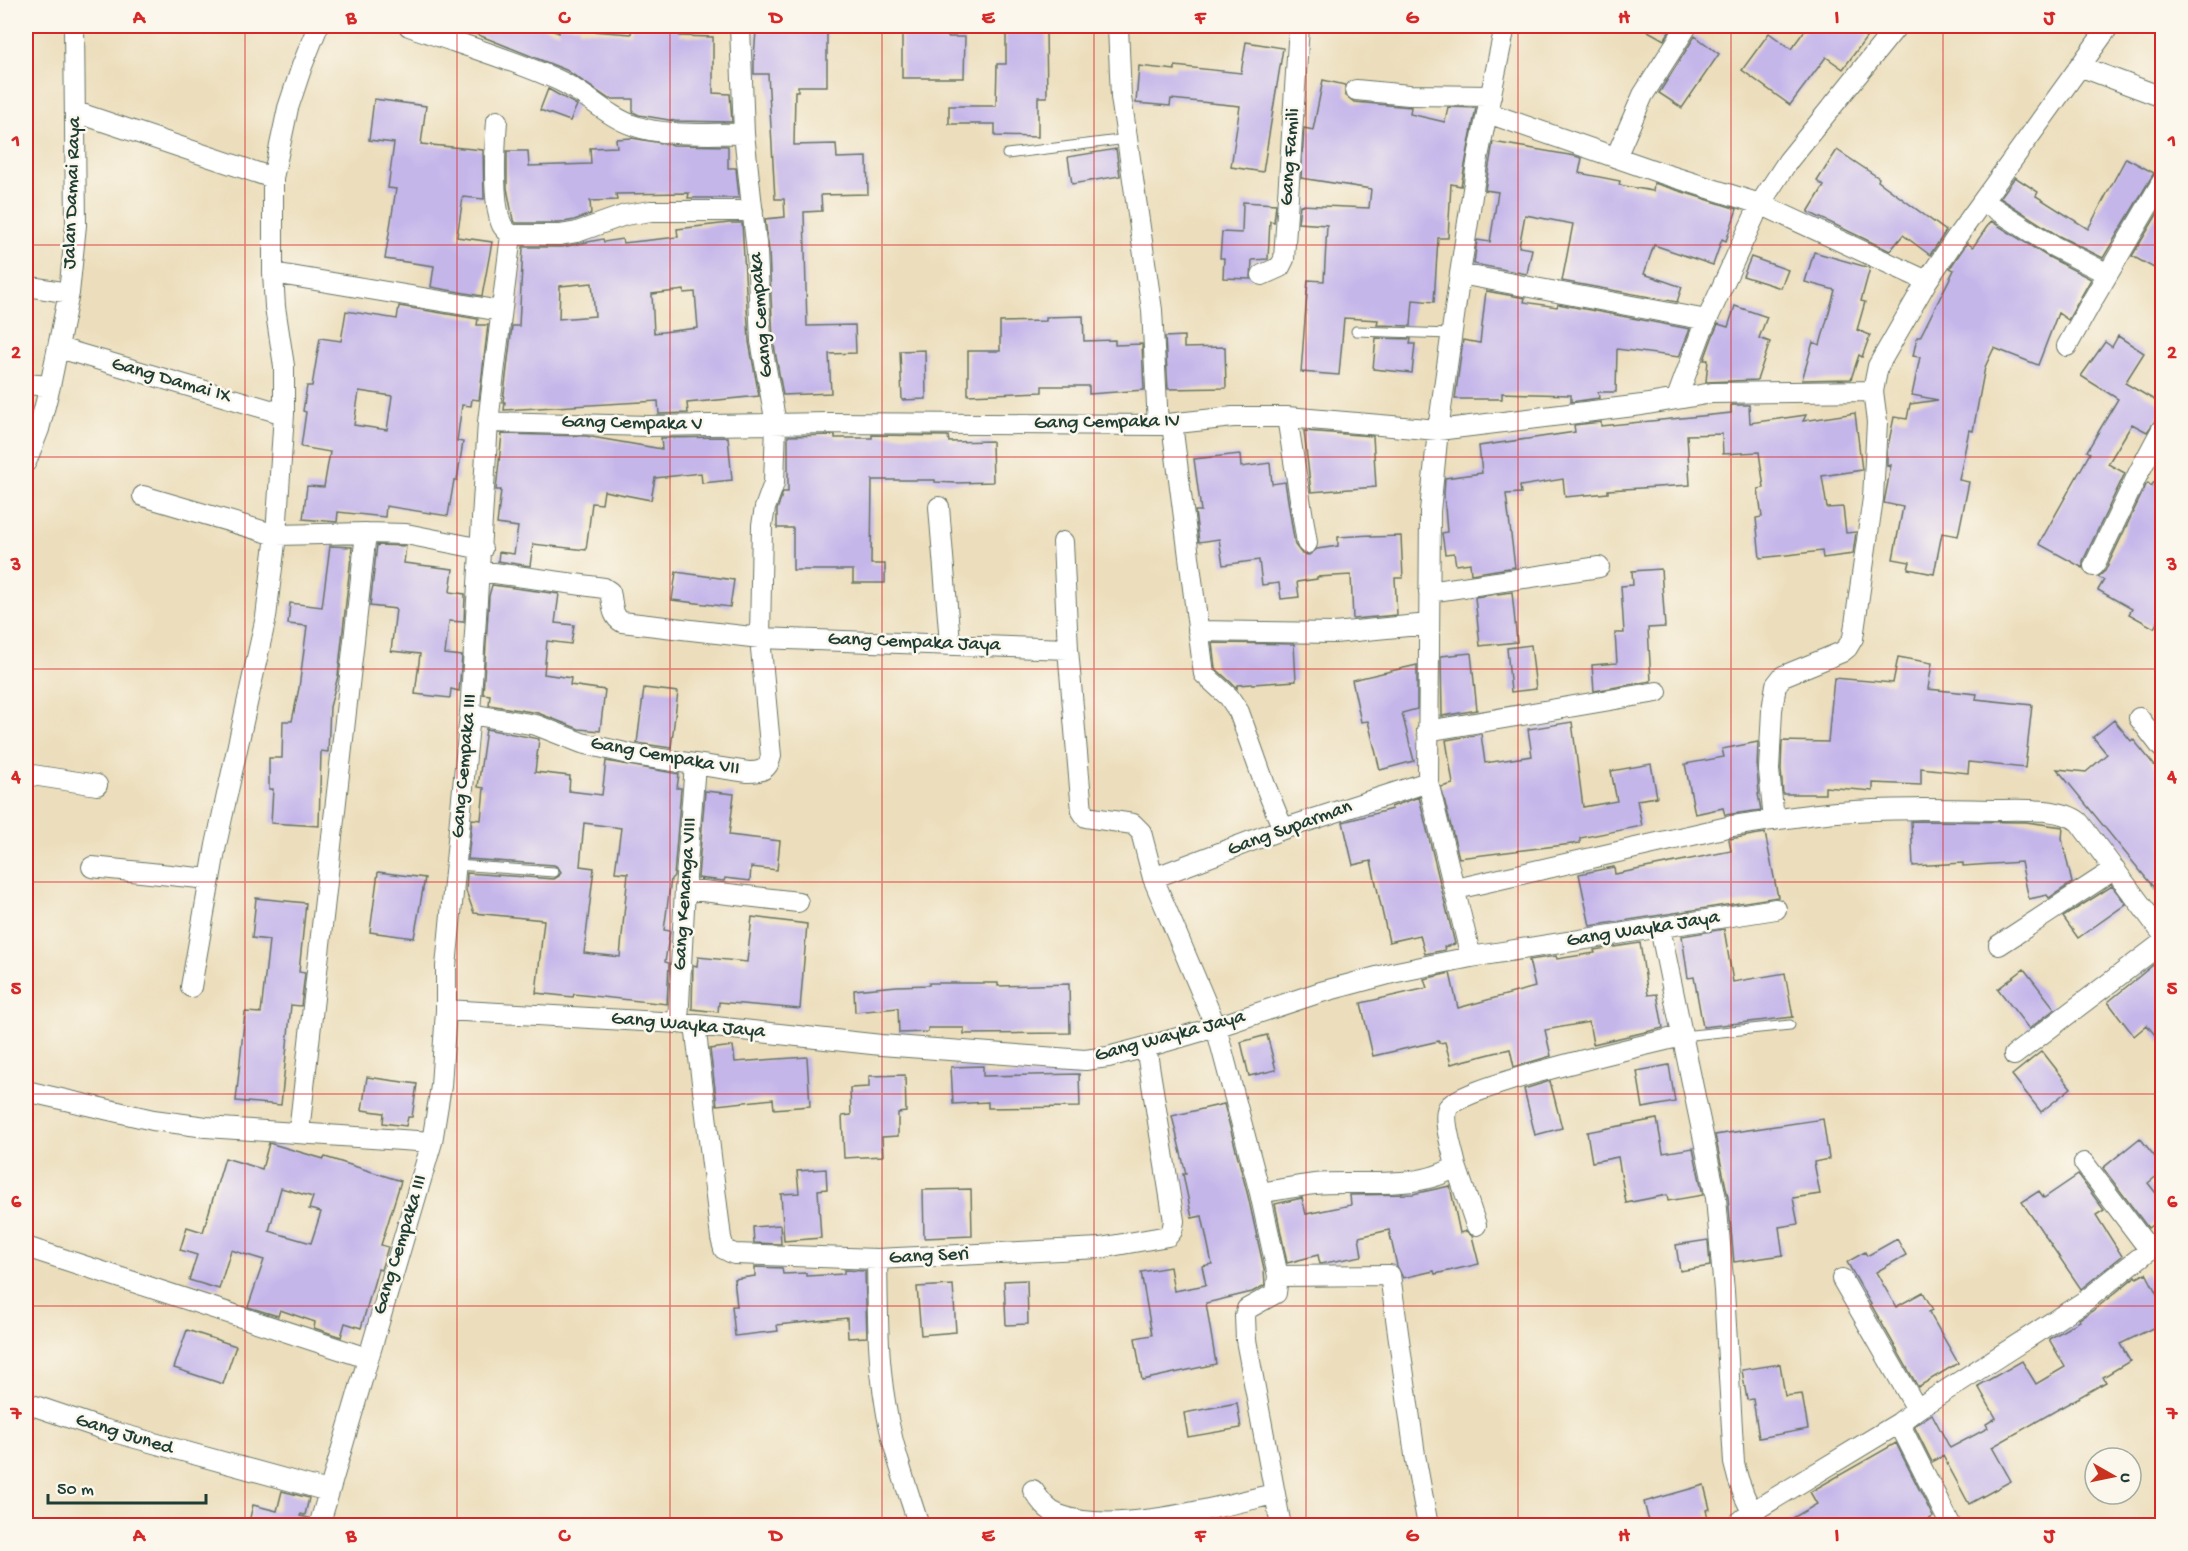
<svg xmlns="http://www.w3.org/2000/svg" width="2188" height="1551" viewBox="0 0 2188 1551" font-family="'Gochi Hand',sans-serif">
  <style>
    .building { fill: #c5b6ea; fill-rule: evenodd }
    .lines { fill: none; stroke-linecap: round; stroke-linejoin: round }
    .service-casing { stroke: #677564; stroke-width: 11 }
    .minor-casing { stroke: #677564; stroke-width: 22 }
    .service { stroke: #fff; stroke-width: 9 }
    .minor { stroke: #fff; stroke-width: 20 }
    .grid { fill: none; stroke: #d62828; stroke-width: 1.5; stroke-opacity: 0.55 }
    .labels { text-anchor: middle; dominant-baseline: central; stroke-width: 5; stroke-linejoin: round; paint-order: stroke }
    .street-label { font-size: 20px; fill: #1f3d34; stroke: #fbf7ec }
    .neatline { fill: none; stroke: #d62828; stroke-width: 2 }
    .grid-label { font-size: 20px; text-anchor: middle; font-weight: bold; fill: #d62828 }
  </style>
  <rect width="100%" height="100%" fill="#fbf7ec"/>
  <filter id="ink" filterUnits="userSpaceOnUse"><feTurbulence type="fractalNoise" baseFrequency=".0167" numOctaves="2"/><feDisplacementMap in="SourceGraphic" scale="12" xChannelSelector="R" yChannelSelector="G"/><feConvolveMatrix kernelMatrix="1 2 1 2 8 2 1 2 1" color-interpolation-filters="sRGB"/></filter>
  <filter id="wash" filterUnits="userSpaceOnUse"><feTurbulence type="fractalNoise" baseFrequency=".008" numOctaves="4" result="noise"/><feDisplacementMap in="SourceGraphic" scale="24" xChannelSelector="R" yChannelSelector="G"/><feGaussianBlur stdDeviation="1.35" result="paint"/><feColorMatrix in="noise" values="0 0 0 0 0 0 0 0 0 0 0 0 0 0 0 0 0 1.4 0 .05"/><feComposite in="paint" operator="in"/></filter>
  <g filter="url(#wash)">
    <rect width="100%" height="100%" fill="#ecdebc"/>
    <g id="blocks">
      <!-- building -->
      <path class="building" d="M456 26H540L559 33V26H579V30L631 34 632 26H681L680 36 713 37V93L730 94 732 122 675 121 639 115 633 112V99H609L566 70Z
        M798 26H827V86H798V91H795L794 145 836 144 837 158 867 157 868 194 821 195 822 211 804 212 807 326 855 325 856 353 829 354 831 393 783 395 773 340 769 251 765 219 785 217 784 199H775L768 74H754V57L756 31H798Z
        M902 26H948V37H965L964 78H902Z
        M1639 26H1673L1664 40Z
        M1808 26H1858L1869 34 1843 69 1826 57 1790 105 1742 70 1769 33 1791 49Z
        M1006 30H1046L1047 97H1038V137L995 136V124H949V106H996L997 64H1006Z
        M1695 36 1719 54 1682 108 1659 93Z
        M1246 42 1283 48 1263 172 1231 167 1240 106 1171 99 1170 106 1136 103 1139 66 1175 70V66L1241 73Z
        M1323 80 1345 85V95L1354 102 1411 107 1410 114 1445 122 1448 107 1476 108 1461 186 1451 184 1448 238H1438L1434 302 1413 300 1411 326 1377 325 1378 320 1344 318 1339 375 1301 372 1308 280 1324 281 1327 225 1298 223 1300 205 1369 208 1371 189 1301 178 1304 128 1313 130Z
        M548 89 577 105 570 121 540 110Z
        M374 99 426 106 421 144 483 150 484 199 463 197 457 237 492 242 482 296 431 287 434 266 385 259 396 189 388 188 394 143 369 140Z
        M632 138 673 145 728 146V168H736L739 198H688L689 193 616 194 617 200 590 201 591 214 574 220 559 223H516L513 220 507 188V151H528L529 166 591 164 590 148 617 147 616 139Z
        M1493 142 1575 156 1582 158 1579 173 1620 181 1619 185 1653 191 1654 183 1737 209 1726 241 1722 239 1713 265 1654 245 1644 274 1682 287 1677 302 1562 281 1573 224 1525 215 1519 247 1532 249 1527 274 1474 264 1477 240 1490 242 1498 192 1485 190Z
        M1116 149 1120 176 1072 184 1068 157Z
        M1837 150 1879 178 1878 181 1946 231 1930 255 1903 235 1890 251 1808 212 1824 186 1817 181Z
        M2126 158 2154 173 2103 258 2057 235 2000 198 2015 177 2038 192 2036 196 2088 229Z
        M1243 202 1276 204 1274 222 1270 221 1268 259 1252 260 1251 279 1223 278 1224 258H1220L1222 232 1242 233Z
        M2162 206H2163V273L2132 256Z
        M1991 221 2045 255 2091 279 2068 320 2058 313 2038 365 1994 348 1985 367 1973 431 1969 430 1959 480 1969 482 1958 536 1942 533 1934 574 1908 569 1910 562 1893 559 1903 507 1884 503 1891 465 1887 466V451L1894 417 1907 419 1910 404 1938 400 1912 395 1920 357 1913 356 1917 337H1920L1954 270 1950 268 1967 243 1973 247Z
        M729 223H742L749 342 759 396 687 403 688 413 659 414 658 401 504 410 505 402H503L512 326H519L523 247H562L603 239 604 242 622 239 623 243 678 237 677 229ZM592 283 595 316 559 319 560 286ZM684 290V293L695 292 698 328 654 333 652 294Z
        M1814 252 1870 268 1861 301 1865 302 1857 330 1870 335 1862 357 1859 355 1851 379 1802 380 1813 342 1820 345 1835 290 1805 282Z
        M1751 257 1788 270 1781 288 1743 276Z
        M1486 291 1525 298 1524 302 1557 307 1558 304 1690 329 1679 357 1617 349 1616 392H1598L1599 398 1571 402V395L1502 393V399H1455L1463 340 1480 343Z
        M399 306 478 319 477 325H488L479 400 472 399 471 406 462 405 457 441 463 442 457 480H454L448 516 386 506 385 517 338 512 337 522 303 519 307 486 324 487 330 452 301 447 306 412 303 411 307 386H312L320 338 341 341 346 311 397 319ZM359 391 392 396 387 430 354 425Z
        M1735 306 1767 317 1759 338 1770 342 1757 380 1706 382 1708 360H1704L1712 338 1718 324 1728 327Z
        M1083 316 1084 341 1115 340V345L1142 344 1144 390 1089 394V386H1042V392L968 395V351H1000V322L1046 321V317Z
        M1184 336V348L1225 347 1226 388 1168 389 1165 337Z
        M2118 336 2144 353 2125 383 2163 405V410L2147 432 2132 424 2108 464 2125 473 2083 561V568L2039 544 2090 453 2087 451 2118 399 2081 376 2105 342 2112 347Z
        M1376 338 1411 339 1410 344H1415L1412 373 1373 369Z
        M925 350 926 399 902 400 900 351Z
        M1731 405H1749L1750 423 1806 415 1803 421 1855 413 1862 470 1822 476 1827 508 1843 507 1846 533 1856 532 1853 554 1823 558 1822 551 1760 558 1756 518 1762 517 1758 489 1764 488 1759 452 1723 454 1722 434 1687 435 1690 485 1608 490V493L1565 497 1563 479 1520 486 1521 493 1506 494 1515 567 1471 574 1470 563 1456 565 1454 553 1445 554 1442 533 1447 532 1444 495 1445 478 1482 473 1479 446 1575 432 1574 425 1601 422V426L1731 413Z
        M1304 431 1373 436 1376 487 1311 492Z
        M502 434 586 436 662 449 661 438 728 437 732 480 702 483 701 473 655 478 651 500 604 491 602 504 592 503 586 550 533 544 530 566 498 561 499 552 514 554 518 527 497 524 501 490H496Z
        M835 435V438H872V435L948 436 949 442 992 441 993 482 955 483 935 482V480H872L871 564H885V583H853V570H793V528H777V510L783 492H788V436Z
        M1240 454 1241 467 1270 463 1272 484 1285 482 1295 545 1302 554 1309 555 1317 549 1338 546V537L1371 535V537L1401 536 1403 578H1395L1397 615 1353 619 1351 575 1317 577V579L1297 582 1299 597 1281 599 1279 583 1262 585 1259 560 1223 565 1219 539 1199 542 1195 511H1201L1194 459Z
        M2163 472V612L2154 628 2129 614 2132 609 2098 590 2104 580 2098 577 2105 571 2146 485 2148 483 2151 486Z
        M377 545 406 546 404 563 453 569 450 592 465 594 464 622 449 621 445 654 462 656 459 691 451 689 450 698 415 694 420 654 391 651 396 609 370 606Z
        M330 546 352 547 338 676 330 707 328 752 321 751 319 826 271 823 273 789H269V758H282L283 721H292L299 688 307 626 288 624 290 603 322 607Z
        M1661 569 1665 627 1648 628 1651 681 1594 691 1592 665 1617 663 1615 633H1624L1621 586 1633 585 1632 571Z
        M676 572 734 580 730 607 672 600Z
        M492 585 559 594 555 623 574 625 571 644 547 641 544 674 571 678 570 685 605 690 600 731 579 729 538 713 489 705 490 695 483 694 489 596Z
        M1512 592 1517 642 1480 646 1475 597Z
        M1212 643 1294 644 1296 681 1237 685V688L1215 668Z
        M1531 645 1536 689 1511 692 1507 648Z
        M1471 653 1477 710 1442 716 1441 656Z
        M1898 657 1932 663 1928 689 1977 694 1976 699 2032 705 2025 768 1969 762 1968 773 1921 768V785L1873 783V791L1825 787V794H1783L1781 770 1782 741 1828 742 1834 678 1893 683Z
        M1417 665V709L1402 713 1414 761 1380 770 1368 721 1361 722 1352 680Z
        M644 688 678 692 671 748 637 743Z
        M2114 720 2131 741 2133 739 2163 776V899L2057 769 2086 772 2107 754 2093 737Z
        M1572 722 1583 807 1617 801 1611 771 1651 764 1657 797 1637 800 1642 826 1580 838V843L1459 858 1441 787 1453 784 1446 740 1481 734 1485 763 1532 756 1528 729Z
        M486 729 539 739 535 772 570 776 569 791 602 795 606 761 679 774 677 788H681L674 876 671 879 664 930 670 931 665 962 669 963 667 1004 574 994 573 997 536 993 544 920 474 913 466 891 467 873 554 879 559 876 561 872 558 867 554 865 468 859 472 819 481 820 484 788 478 787ZM584 823 621 828 615 872 628 873 620 957 584 953 594 868 580 866Z
        M1758 742 1757 770 1759 794H1758L1761 810 1725 815 1723 808 1695 814 1685 764 1724 757 1722 749Z
        M705 791 734 794 729 835 780 841 777 870 751 867 750 881 725 878 724 881 698 878Z
        M1419 797 1455 944 1444 947 1445 950 1425 954 1420 935 1389 942 1371 861 1353 865 1343 822 1392 809 1391 807Z
        M1911 821 2026 822 2063 827 2062 839 2072 883 2049 898 2047 895 2029 899 2021 862 1963 866V863L1913 866Z
        M1765 833 1778 897 1590 926 1579 874 1614 867 1615 874 1731 851 1729 839Z
        M378 872 425 878 414 938 370 932Z
        M2112 886 2126 904 2078 938 2063 917Z
        M256 898 306 903 299 972 305 973 301 1006 291 1005 281 1105 236 1101 245 1012 261 1013 269 940 252 938Z
        M752 917 807 924 800 1009 719 1002 718 1012 692 1009 693 965 697 966 698 957 747 962Z
        M1724 929 1733 982 1785 973 1793 1017 1703 1027 1694 977 1688 978 1682 936Z
        M1640 943 1648 995 1657 994 1663 1028 1593 1044 1589 1022 1545 1030 1551 1056 1514 1067 1510 1049 1451 1064 1445 1042 1439 1043V1041L1373 1056 1361 1003 1427 988 1424 979 1450 973 1458 1008 1535 987 1529 960 1556 956 1557 959 1595 953 1594 950Z
        M2153 965 2163 976V1045L2147 1025 2134 1036 2108 1002Z
        M2024 969 2055 1009 2029 1029 1998 989Z
        M929 983H998V986L1069 984 1070 1033 964 1034V1028H928V1032L899 1033 898 1008 855 1012 854 990 897 986 929 985Z
        M1267 1035 1276 1070 1249 1076 1241 1042Z
        M733 1046 735 1062 807 1057 810 1106 774 1109 773 1099 717 1105 710 1049Z
        M2042 1051 2071 1088 2041 1112 2012 1075Z
        M1669 1065 1675 1102 1643 1108 1637 1071Z
        M983 1066V1076L1079 1074 1080 1107 988 1108V1102L953 1104 951 1067Z
        M905 1075 906 1112 898 1113V1136L882 1137 883 1156 844 1158 842 1116 851 1115 850 1088 869 1087V1076Z
        M367 1077 417 1084 412 1117H408L406 1126 383 1123 384 1113 362 1110Z
        M1550 1081 1562 1128 1535 1135 1524 1089Z
        M1224 1104 1248 1196 1264 1269 1265 1285 1252 1292 1206 1303 1216 1364 1142 1380 1135 1338 1152 1335 1141 1272 1170 1267 1174 1291 1206 1285 1202 1266 1212 1264 1202 1216 1192 1218 1183 1174H1186L1172 1116Z
        M1657 1119 1663 1153 1693 1148 1703 1195 1668 1201 1667 1195 1626 1203 1618 1157 1592 1162 1587 1132Z
        M1823 1119 1829 1159 1814 1162 1820 1194 1793 1198 1798 1224 1779 1227 1783 1255 1734 1262 1728 1197 1715 1135Z
        M2140 1138 2163 1167V1171L2148 1183 2163 1202V1217L2148 1228 2103 1168Z
        M269 1143 324 1159 325 1157 401 1181 381 1245 388 1247 381 1270 378 1269 361 1328 345 1323 341 1337 314 1328 315 1322 280 1310 278 1316 248 1307 264 1260 231 1250 219 1289 189 1280 197 1255 180 1250 187 1227 203 1232 225 1158 262 1169ZM281 1188 313 1197 309 1209 321 1212 311 1243 269 1231Z
        M826 1169 827 1189 818 1190 821 1238 784 1241 781 1194 799 1193 797 1171Z
        M2078 1175 2104 1210 2096 1215 2122 1256 2081 1289 2022 1202 2039 1191 2044 1198Z
        M1450 1186 1460 1233 1466 1231 1472 1236 1479 1264 1435 1274 1434 1271 1403 1278 1397 1266 1389 1230 1359 1237 1362 1256 1320 1264 1318 1255 1287 1263 1275 1204 1302 1198 1306 1214 1351 1205 1350 1195 1413 1194Z
        M971 1189 972 1236 924 1238 923 1190Z
        M780 1225 781 1244 754 1243 753 1227Z
        M1897 1239 1906 1255 1876 1272 1896 1307 1923 1292 1933 1310 1929 1312 1958 1363 1918 1387 1847 1262 1865 1252 1867 1256Z
        M1708 1240 1710 1266 1680 1271 1676 1245Z
        M755 1267 782 1268 783 1274 806 1273V1276L844 1274V1270L865 1271 867 1337 848 1338 847 1318 777 1325 778 1331 735 1336 732 1306H737L734 1279 755 1276Z
        M2146 1273 2163 1306V1323L2120 1344 2130 1361 2103 1377 2106 1382 1992 1447 2011 1481 1969 1504 1943 1456 1932 1462 1914 1426 1932 1414 1950 1448 1988 1428 1986 1424 1996 1418 1978 1386 2022 1361 2036 1384 2065 1367 2049 1339 2080 1321 2079 1319 2094 1310 2136 1276 2137 1278Z
        M1027 1280 1028 1324 1006 1325 1004 1281Z
        M953 1285 956 1332 921 1335 917 1287Z
        M187 1330 236 1346 223 1384 174 1368Z
        M1780 1364 1785 1396 1802 1394 1808 1429 1759 1438 1753 1399 1747 1400 1742 1370Z
        M1237 1403 1241 1428 1188 1437 1184 1413Z
        M1896 1443 1933 1517 1918 1526H1779L1817 1504 1810 1492Z
        M1704 1485 1710 1509 1706 1510 1709 1522 1698 1526H1650L1644 1502Z
        M282 1491 309 1498 305 1515 301 1514 300 1516 309 1518 307 1526H248L253 1505 277 1511Z"/>
    </g>
  </g>
  <g filter="url(#ink)">
    <use href="#blocks" fill-opacity="0" stroke="#677564" stroke-width="1.5"/>
    <g class="lines">
      <defs>
        <path id="service" d="M1007 154 1127 139
          M1356 331 1452 334
          M456 865 554 872
          M1682 1036 1790 1025"/>
        <path id="minor" d="M409 26C459 44 512 59 560 81 586 93 607 117 635 126 666 137 711 133 744 134
          M1118 26 1121 97 1152 310 1158 425
          M2079 66 2162 97
          M1356 90 1409 95 1491 96
          M76 112 273 178
          M1488 113 1661 173 1760 204 1927 281
          M497 121C495 146 492 203 502 225 504 229 508 232 511 235
          M1616 157 1643 95 1687 26
          M1983 201 2051 245 2108 274
          M511 235H560L577 232 625 215 651 211H753
          M273 273 501 311
          M1460 274 1707 320
          M1262 275 1280 267 1284 259 1299 26
          M26 286 69 293
          M2067 346 2092 301 2162 182
          M59 348 284 414
          M26 384 50 386
          M1677 398 1701 333 1760 204 1788 161 1897 26
          M1287 417 1307 543
          M488 422 649 426 828 423 1158 425 1233 417H1287L1438 430 1642 405 1712 393 1873 391
          M1172 424 1204 674 1229 697 1239 712 1265 785 1283 829
          M26 462 39 429 50 386 69 293 76 225 74 26
          M143 496 276 535 366 533 406 534 482 549
          M939 507 950 643
          M1063 542 1068 649 1082 811 1086 817 1133 824 1141 832 1153 878 1216 1027 1260 1193 1278 1276 1276 1293 1247 1309 1245 1316 1246 1340 1281 1526
          M2094 566 2138 474 2162 429
          M480 571 604 588 610 592C613 603 611 616 622 622L760 638 1068 649
          M1429 592 1599 567
          M1198 631 1334 633 1429 624
          M470 714 536 725 582 743 634 755 748 772C761 772 768 770 771 756L760 638 762 525 765 508 774 483 776 424 761 341 757 252 744 134 740 26
          M2139 718 2162 748
          M1427 731 1657 692
          M26 774 97 785
          M1774 820 1769 770 1772 710 1776 685 1783 676 1842 652 1847 648 1853 638 1873 498 1877 422 1873 391 1878 366 1927 281 1956 238 2109 26
          M92 867 209 879
          M1153 878 1283 829 1428 782
          M685 889 798 902
          M1456 889 1732 826C1767 821 1802 815 1837 812 1889 808 1941 809 1994 810 2017 810 2061 807 2079 822L2162 933
          M1660 928 1716 1198 1724 1291 1734 1463C1739 1487 1747 1505 1760 1526
          M1999 945 2115 869
          M1471 957 1428 782 1430 511 1438 430 1460 274 1478 157 1505 26
          M191 987 216 845 266 617 276 535 284 414V366L275 307 273 273V178L288 108 302 66 318 26
          M446 1010 678 1023 881 1045 1085 1060 1108 1057 1146 1047 1216 1027 1321 992 1392 973 1471 957 1776 909
          M678 1023 685 889 695 765
          M695 1025 721 1238 724 1249 734 1254 877 1259 1100 1248 1168 1236 1172 1231 1174 1221 1146 1047
          M2014 1055 2162 943
          M26 1091 153 1120 206 1127 432 1142
          M299 1132 366 533
          M2084 1163 2149 1249
          M1456 1166 1476 1225
          M1260 1193C1278 1190 1297 1186 1315 1184 1356 1180 1421 1191 1456 1166 1453 1151 1442 1120 1448 1108 1457 1087 1650 1044 1682 1036
          M26 1247 367 1358
          M877 1259C878 1306 877 1355 885 1402 891 1444 906 1485 919 1526
          M1278 1276 1390 1275 1415 1455 1428 1526
          M1842 1279 1917 1409
          M26 1403 103 1429 328 1491
          M1899 1423 1951 1526
          M1033 1490C1040 1500 1047 1511 1059 1515 1113 1536 1217 1507 1274 1494
          M319 1526 432 1142 441 1086 446 1010V967L470 714 488 422 511 235
          M1735 1526 1752 1512 1899 1423 1917 1409 2085 1301 2162 1240"/>
      </defs>
      <!-- service casing -->
      <use href="#service" class="service-casing"/>
      <!-- minor casing -->
      <use href="#minor" class="minor-casing"/>
      <!-- service -->
      <use href="#service" class="service"/>
      <!-- minor -->
      <use href="#minor" class="minor"/>
    </g>
  </g>
  <!-- grid -->
  <path class="grid" d="M245 26V1526M457 26V1526M670 26V1526M882 26V1526M1094 26V1526M1306 26V1526M1518 26V1526M1731 26V1526M1943 26V1526M26 245H2162M26 457H2162M26 669H2162M26 882H2162M26 1094H2162M26 1306H2162"/>
  <g class="labels">
    <!-- street labels -->
    <g class="street-label">
      <text transform="translate(1291 157) rotate(-86)">Gang Famili</text>
      <text transform="translate(73 193) rotate(-88)">Jalan Damai Raya</text>
      <text transform="translate(762 315) rotate(-95)">Gang Cempaka</text>
      <text transform="translate(171 381) rotate(16)">Gang Damai IX</text>
      <text transform="translate(1107 423) rotate(-1)">Gang Cempaka IV</text>
      <text transform="translate(632 424) rotate(1)">Gang Cempaka V</text>
      <text transform="translate(914 643) rotate(2)">Gang Cempaka Jaya</text>
      <text transform="translate(665 757) rotate(10)">Gang Cempaka VII</text>
      <text transform="translate(465 766) rotate(-85)">Gang Cempaka III</text>
      <text transform="translate(1290 829) rotate(-20)">Gang Suparman</text>
      <text transform="translate(686 894) rotate(-86)">Gang Kenanga VIII</text>
      <text transform="translate(1643 930) rotate(-9)">Gang Wayka Jaya</text>
      <text transform="translate(688 1026) rotate(5)">Gang Wayka Jaya</text>
      <text transform="translate(1170 1037) rotate(-15)">Gang Wayka Jaya</text>
      <text transform="translate(401 1245) rotate(-73)">Gang Cempaka III</text>
      <text transform="translate(929 1257) rotate(-3)">Gang Seri</text>
      <text transform="translate(124 1435) rotate(17)">Gang Juned</text>
    </g>
  </g>
  <!-- margin -->
  <rect width="2188" height="1551" fill="none" stroke="#fbf7ec" stroke-width="66"/>
  <!-- north arrow -->
  <g transform="translate(2113 1476) rotate(99)"><circle r="28" fill="#fbf7ec" stroke="#a3ada2" stroke-width="1.5"/>
  <path d="M0-4.5L10 22L0 15L-10 22Z" fill="#c8321e"/>
  <text y="-9" font-size="16" font-weight="bold" text-anchor="middle" fill="#1f3d34">U</text>
  </g>
  <!-- scale -->
  <path d="M48 1494v9h158v-9" fill="none" stroke="#1f3d34" stroke-width="3"/>
  <text x="57" y="1494" font-size="18" fill="#1f3d34" stroke="#fbf7ec" stroke-width="4.5" paint-order="stroke">50 m</text>
  <rect x="33" y="33" width="2122" height="1485" class="neatline"/>
  <g class="grid-label">
    <text x="139" y="23">A</text>
    <text x="351" y="23">B</text>
    <text x="564" y="23">C</text>
    <text x="776" y="23">D</text>
    <text x="988" y="23">E</text>
    <text x="1200" y="23">F</text>
    <text x="1412" y="23">G</text>
    <text x="1624" y="23">H</text>
    <text x="1837" y="23">I</text>
    <text x="2049" y="23">J</text>
    <text x="16" y="146">1</text>
    <text x="2172" y="146">1</text>
    <text x="16" y="358">2</text>
    <text x="2172" y="358">2</text>
    <text x="16" y="570">3</text>
    <text x="2172" y="570">3</text>
    <text x="16" y="782">4</text>
    <text x="2172" y="782">4</text>
    <text x="16" y="994">5</text>
    <text x="2172" y="994">5</text>
    <text x="16" y="1207">6</text>
    <text x="2172" y="1207">6</text>
    <text x="16" y="1419">7</text>
    <text x="2172" y="1419">7</text>
    <text x="139" y="1541">A</text>
    <text x="351" y="1541">B</text>
    <text x="564" y="1541">C</text>
    <text x="776" y="1541">D</text>
    <text x="988" y="1541">E</text>
    <text x="1200" y="1541">F</text>
    <text x="1412" y="1541">G</text>
    <text x="1624" y="1541">H</text>
    <text x="1837" y="1541">I</text>
    <text x="2049" y="1541">J</text>
  </g>
</svg>
